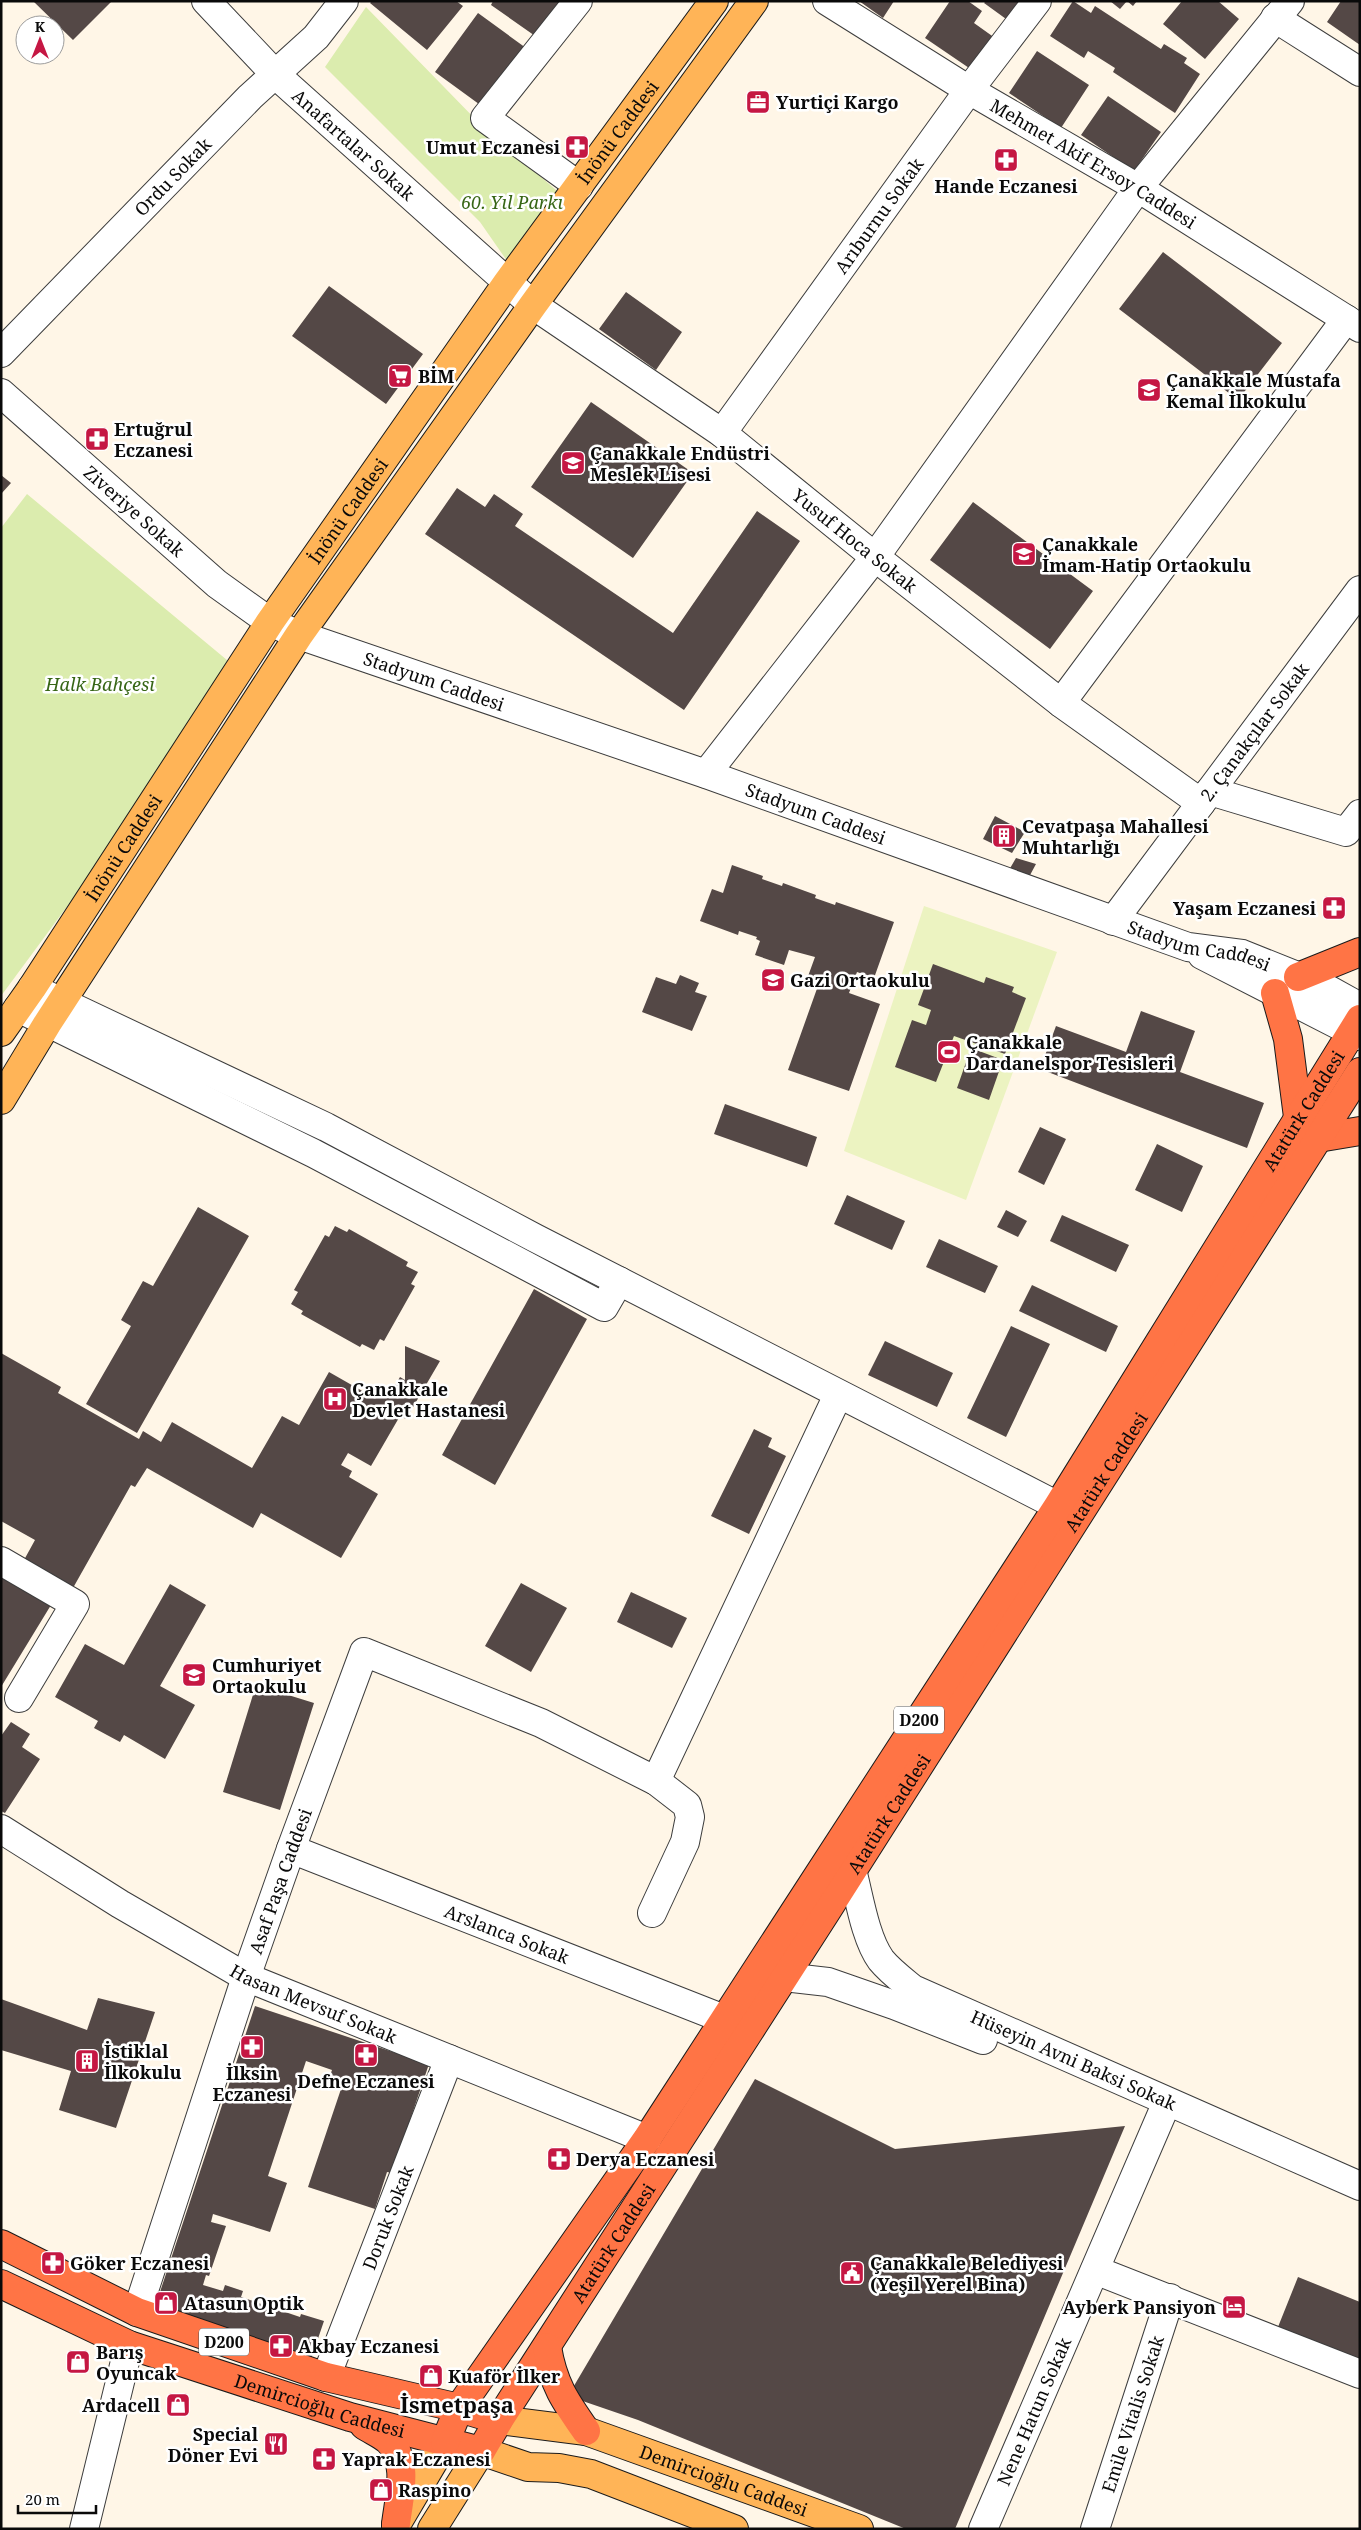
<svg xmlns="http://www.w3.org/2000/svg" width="1361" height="2530" viewBox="0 0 1361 2530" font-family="'Noto Serif',serif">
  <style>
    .green { fill: #dbecae }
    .pitch { fill: #ecf3c1 }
    .building { fill: #544846 }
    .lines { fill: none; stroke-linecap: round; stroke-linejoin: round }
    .minor-casing { stroke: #3d3d3d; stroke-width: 30 }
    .major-casing { stroke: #1b1b1b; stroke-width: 30 }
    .highway-casing { stroke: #1b1b1b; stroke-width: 30 }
    .minor { stroke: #fff; stroke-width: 28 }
    .major { stroke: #ffb457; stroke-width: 28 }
    .highway { stroke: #ff7445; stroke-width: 28 }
    .labels { text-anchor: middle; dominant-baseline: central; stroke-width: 5; stroke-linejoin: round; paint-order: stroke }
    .shield { fill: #fff; stroke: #545454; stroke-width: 1 }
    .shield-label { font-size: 16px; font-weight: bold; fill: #0a0a0a }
    .poi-label { font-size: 18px; font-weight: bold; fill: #0a0a0a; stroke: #fff; text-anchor: start }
    .street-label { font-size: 18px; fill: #0a0a0a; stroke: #fff }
    .park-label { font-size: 18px; font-style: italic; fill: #376616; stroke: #fff }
    .district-label { font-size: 22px; font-weight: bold; fill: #0a0a0a; stroke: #fff }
  </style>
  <rect width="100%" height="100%" fill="#fff6e7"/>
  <!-- green -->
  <path class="green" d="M366 7 483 127 563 196 512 268 480 222 325 67Z
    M27 494 233 665 77 893 1 996V528Z"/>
  <!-- pitch -->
  <path class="pitch" d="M924 906 1057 952 966 1200 844 1151Z"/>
  <!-- building -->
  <path class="building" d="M33 1H112L73 40Z
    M372 1H456L463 6 427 50 370 3Z
    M493 1H563L538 38 491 5Z
    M859 1H894L883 18Z
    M950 1H968L982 11 974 23 995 38 972 70 925 38Z
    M986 1H1029L1013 24 984 3Z
    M1073 1 1091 13 1095 6 1161 49 1164 44 1187 58 1184 63 1200 74 1175 113 1113 72 1115 68 1088 51 1084 58 1050 36Z
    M1110 1H1137L1133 6 1127 1 1120 9Z
    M1182 1H1218L1239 19 1205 59 1163 24Z
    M1341 1H1360V45L1327 22Z
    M478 13 526 48 483 107 435 72Z
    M1037 51 1089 85 1061 128 1009 93Z
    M1108 96 1161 132 1134 171 1081 135Z
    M1163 252 1282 343 1238 400 1119 309Z
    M329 286 423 354 386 404 292 336Z
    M626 292 682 332 656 370 599 329Z
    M591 402 693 473 633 558 531 487Z
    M1 475 11 483 1 494Z
    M457 488 485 507 494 494 523 514 515 526 673 633 757 511 800 541 684 710 425 534Z
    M973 502 1093 591 1050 649 930 560Z
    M995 816 1025 832 1012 853 983 839Z
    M1016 858 1036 864 1029 877 1009 870Z
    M732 865 763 876 762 879 782 886 783 883 816 895 815 898 835 905 836 902 894 922 874 978 857 972 849 993 880 1004 849 1091 788 1070 819 983 807 979 815 957 789 950 784 965 755 955 760 941 756 939 757 937 739 931 738 935 700 921 712 889 723 893Z
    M933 964 984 983 986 977 1014 987 1012 992 1026 998 1005 1054 954 1036 936 1082 895 1067 912 1020 926 1025 931 1010 918 1005Z
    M680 975 699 983 695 992 707 996 692 1031 642 1012 656 977 676 984Z
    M1141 1011 1195 1031 1180 1072 1264 1103 1247 1148 1040 1069 1056 1026 1126 1052Z
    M971 1048 1003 1060 989 1100 957 1088Z
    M725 1104 817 1137 807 1167 714 1134Z
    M1040 1127 1066 1139 1044 1185 1018 1172Z
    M1157 1144 1203 1166 1182 1212 1135 1190Z
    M847 1195 905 1221 892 1250 834 1224Z
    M198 1207 249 1236 137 1433 86 1404 131 1326 121 1320 143 1281 153 1286Z
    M1006 1210 1027 1221 1018 1237 997 1227Z
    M1062 1215 1129 1245 1116 1272 1050 1241Z
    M335 1226 347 1232 349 1229 408 1262 406 1266 418 1272 411 1284 415 1286 384 1341 380 1339 374 1350 362 1344 360 1347 301 1314 303 1311 291 1304 298 1292 294 1290 325 1235 329 1237Z
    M939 1239 998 1266 985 1293 926 1267Z
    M1032 1285 1118 1326 1106 1352 1019 1311Z
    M534 1289 587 1319 495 1485 442 1455Z
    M1011 1326 1050 1344 1006 1437 967 1418Z
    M885 1341 953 1373 937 1407 868 1375Z
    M405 1346 440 1361 406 1419 400 1416 371 1466 348 1453 341 1465 352 1471 349 1477 378 1494 341 1558 261 1513 253 1528 147 1468 135 1487 131 1485 73 1588 24 1560 35 1540 1 1521V1353L61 1387 58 1393 139 1439 143 1431 161 1442 172 1422 252 1468 282 1416 299 1425 329 1372 364 1392 367 1386 388 1398 400 1377 405 1380Z
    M754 1429 772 1438 768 1447 786 1456 749 1534 711 1516Z
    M1 1575 51 1605 1 1687Z
    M521 1583 567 1608 531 1672 485 1646Z
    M170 1584 206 1605 160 1686 195 1705 165 1759 124 1735 120 1742 94 1728 98 1721 55 1697 85 1644 124 1665Z
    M631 1592 687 1618 672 1648 617 1622Z
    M256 1685 314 1703 280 1810 223 1792Z
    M11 1722 30 1734 22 1747 40 1759 5 1813 1 1811V1736Z
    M98 1998 155 2012 116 2128 59 2110 71 2071 1 2050V1999L87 2030Z
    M255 2006 429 2064 392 2173 387 2172 375 2209 308 2187 341 2089 327 2084 332 2070 306 2061 268 2176 287 2183 270 2232 213 2214 211 2222 226 2226 209 2276 206 2275 203 2285 223 2291 225 2285 243 2291 241 2297 300 2317 301 2314 324 2321 310 2362 154 2310Z
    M755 2079 895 2149 1125 2126 955 2529H906L638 2420 568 2396Z
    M1298 2277 1360 2302V2360L1278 2327Z"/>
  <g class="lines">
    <defs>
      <g id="minor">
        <path id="s1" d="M206 1 276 75 533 305 722 433 875 557 1061 703 1201 803"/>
        <path d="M578 1 485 118 579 186"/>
        <path id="s2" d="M827 1 969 90 1138 188 1360 328"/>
        <path d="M1275 18 1360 72"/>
        <path id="s3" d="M1 353 250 97 316 37 344 1"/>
        <path id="s4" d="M1 393 217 584 270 622 299 635 706 774 1188 947 1242 954 1322 986 1360 1007"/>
        <path id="s5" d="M722 433 969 90 1037 1"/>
        <path d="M1061 703 1346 319"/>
        <path d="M706 774 875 557 1138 188 1290 1"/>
        <path d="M1210 791 1346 832 1360 814"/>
        <path id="s6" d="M1113 921 1360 590"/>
        <path d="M1202 955 1360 1036"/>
        <path d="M32 988 326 1127 535 1238 1058 1506"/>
        <path d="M18 1008 313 1153 604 1307 619 1281"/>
        <path d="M1 1561 75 1604 19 1698"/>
        <path d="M656 1781 838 1395"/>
        <path id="s7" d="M1 1829 120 1904 246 1977 647 2139"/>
        <path id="s8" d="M291 1849 724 2019"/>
        <path id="s9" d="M852 1870C859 1896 865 1938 881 1960 890 1971 902 1980 913 1989L1360 2186"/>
        <path d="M784 1977 828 1982 894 2005 983 2040"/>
        <path d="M1095 2270 1360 2374"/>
        <path id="s10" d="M137 2312 246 1977 291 1849 364 1652 541 1723 656 1781 687 1805 690 1817 685 1842 652 1913"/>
        <path id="s11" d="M326 2377 449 2059"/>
        <path d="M84 2529 129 2345"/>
        <path id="s12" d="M983 2529 1167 2102"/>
        <path id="s13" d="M1095 2529 1170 2298"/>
      </g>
      <g id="major">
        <path id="s14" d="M1 1032 32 988 270 622 507 283 714 1"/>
        <path d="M1 1100 47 1024 299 635 533 305 754 1"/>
        <path id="s15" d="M499 2420 586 2431 859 2529"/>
        <path d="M396 2525 445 2442"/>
        <path d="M432 2529 481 2451 528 2467 559 2468 591 2474 734 2529"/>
      </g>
      <g id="highway">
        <path d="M1298 977 1360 952"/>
        <path d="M1275 993 1288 1039 1298 1117"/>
        <path d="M1318 1138 1360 1131"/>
        <path d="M1 2244 137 2312 326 2377 459 2408 499 2420"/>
        <path id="s16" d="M1 2284 129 2345 350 2417 481 2451 499 2420 826 1912 1360 1072"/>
        <path d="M547 2347C553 2384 565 2401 586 2431"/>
        <path d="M364 2425C371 2430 381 2434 388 2440 410 2461 399 2498 396 2524"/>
        <path id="s17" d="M445 2442 459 2408 647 2139 1058 1506 1360 1019"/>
      </g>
    </defs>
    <!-- minor casing -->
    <use href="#minor" class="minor-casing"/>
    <!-- major casing -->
    <use href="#major" class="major-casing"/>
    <!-- highway casing -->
    <use href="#highway" class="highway-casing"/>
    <!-- minor -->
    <use href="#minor" class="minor"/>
    <!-- major -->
    <use href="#major" class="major"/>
    <!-- highway -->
    <use href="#highway" class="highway"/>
  </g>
  <!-- icons -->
  <defs>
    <symbol id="office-square" viewBox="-11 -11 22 22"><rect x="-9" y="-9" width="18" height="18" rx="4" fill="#c51743" stroke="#fff"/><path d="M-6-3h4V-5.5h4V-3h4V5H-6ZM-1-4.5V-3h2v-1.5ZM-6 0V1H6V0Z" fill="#fff"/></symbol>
    <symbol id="pharmacy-square" viewBox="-11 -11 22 22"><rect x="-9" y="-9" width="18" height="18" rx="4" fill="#c51743" stroke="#fff"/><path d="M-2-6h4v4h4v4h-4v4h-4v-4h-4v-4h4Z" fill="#fff"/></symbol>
    <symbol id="supermarket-square" viewBox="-11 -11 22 22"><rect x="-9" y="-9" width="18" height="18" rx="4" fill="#c51743" stroke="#fff"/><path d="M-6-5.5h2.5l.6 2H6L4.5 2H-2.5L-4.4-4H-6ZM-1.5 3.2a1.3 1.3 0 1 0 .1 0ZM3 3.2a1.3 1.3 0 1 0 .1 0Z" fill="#fff"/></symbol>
    <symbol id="school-square" viewBox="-11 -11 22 22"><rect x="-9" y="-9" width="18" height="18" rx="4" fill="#c51743" stroke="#fff"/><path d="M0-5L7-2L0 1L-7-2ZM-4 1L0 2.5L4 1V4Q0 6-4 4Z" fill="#fff"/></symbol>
    <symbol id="building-square" viewBox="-11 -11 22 22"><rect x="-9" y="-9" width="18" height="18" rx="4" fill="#c51743" stroke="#fff"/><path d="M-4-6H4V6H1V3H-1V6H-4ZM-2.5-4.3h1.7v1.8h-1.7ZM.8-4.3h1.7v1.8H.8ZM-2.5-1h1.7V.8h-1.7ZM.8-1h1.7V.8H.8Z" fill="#fff"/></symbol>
    <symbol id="stadium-square" viewBox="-11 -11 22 22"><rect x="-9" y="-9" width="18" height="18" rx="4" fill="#c51743" stroke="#fff"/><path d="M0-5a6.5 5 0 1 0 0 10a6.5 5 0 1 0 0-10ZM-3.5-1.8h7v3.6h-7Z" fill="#fff"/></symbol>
    <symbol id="hospital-square" viewBox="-11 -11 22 22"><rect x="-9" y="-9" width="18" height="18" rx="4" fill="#c51743" stroke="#fff"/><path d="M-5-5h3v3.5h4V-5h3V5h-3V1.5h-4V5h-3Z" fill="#fff"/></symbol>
    <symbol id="civic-square" viewBox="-11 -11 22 22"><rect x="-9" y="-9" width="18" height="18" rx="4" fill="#c51743" stroke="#fff"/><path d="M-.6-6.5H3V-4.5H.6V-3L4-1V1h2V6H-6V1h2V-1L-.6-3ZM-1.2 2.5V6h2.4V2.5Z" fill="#fff"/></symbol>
    <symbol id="shop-square" viewBox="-11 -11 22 22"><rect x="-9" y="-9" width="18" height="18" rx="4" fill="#c51743" stroke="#fff"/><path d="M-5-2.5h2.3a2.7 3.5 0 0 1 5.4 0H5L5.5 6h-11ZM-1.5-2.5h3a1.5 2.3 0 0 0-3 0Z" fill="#fff"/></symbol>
    <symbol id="hotel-square" viewBox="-11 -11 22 22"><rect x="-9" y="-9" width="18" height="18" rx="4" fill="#c51743" stroke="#fff"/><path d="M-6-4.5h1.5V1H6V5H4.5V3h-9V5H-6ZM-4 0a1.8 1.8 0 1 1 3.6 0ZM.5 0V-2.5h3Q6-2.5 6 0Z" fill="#fff"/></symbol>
    <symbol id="restaurant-square" viewBox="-11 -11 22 22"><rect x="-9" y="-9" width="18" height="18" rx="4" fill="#c51743" stroke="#fff"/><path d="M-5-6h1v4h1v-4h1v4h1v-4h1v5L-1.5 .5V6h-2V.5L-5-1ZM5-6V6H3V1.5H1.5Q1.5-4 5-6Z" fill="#fff"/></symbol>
  </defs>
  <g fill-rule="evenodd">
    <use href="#office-square" x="744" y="88" width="28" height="28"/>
    <use href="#pharmacy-square" x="563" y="133" width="28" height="28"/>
    <use href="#pharmacy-square" x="992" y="146" width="28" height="28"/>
    <use href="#supermarket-square" x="386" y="362" width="28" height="28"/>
    <use href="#school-square" x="1135" y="376" width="28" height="28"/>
    <use href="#pharmacy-square" x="83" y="425" width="28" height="28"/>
    <use href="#school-square" x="559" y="449" width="28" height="28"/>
    <use href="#school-square" x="1010" y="540" width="28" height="28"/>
    <use href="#building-square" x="990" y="822" width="28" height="28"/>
    <use href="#pharmacy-square" x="1320" y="894" width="28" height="28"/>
    <use href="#school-square" x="759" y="966" width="28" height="28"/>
    <use href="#stadium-square" x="935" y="1038" width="28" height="28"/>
    <use href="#hospital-square" x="321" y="1385" width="28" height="28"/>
    <use href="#school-square" x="180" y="1661" width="28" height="28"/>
    <use href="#pharmacy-square" x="238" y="2033" width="28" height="28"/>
    <use href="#pharmacy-square" x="352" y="2041" width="28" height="28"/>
    <use href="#building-square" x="73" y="2047" width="28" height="28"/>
    <use href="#pharmacy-square" x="545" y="2145" width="28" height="28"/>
    <use href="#pharmacy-square" x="39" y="2249" width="28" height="28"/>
    <use href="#civic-square" x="838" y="2259" width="28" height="28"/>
    <use href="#shop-square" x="152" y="2289" width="28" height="28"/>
    <use href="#hotel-square" x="1220" y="2293" width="28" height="28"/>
    <use href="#pharmacy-square" x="267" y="2332" width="28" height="28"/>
    <use href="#shop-square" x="64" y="2348" width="28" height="28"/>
    <use href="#shop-square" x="417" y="2362" width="28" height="28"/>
    <use href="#shop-square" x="164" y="2391" width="28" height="28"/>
    <use href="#restaurant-square" x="262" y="2430" width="28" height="28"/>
    <use href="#pharmacy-square" x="310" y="2445" width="28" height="28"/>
    <use href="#shop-square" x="367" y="2476" width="28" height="28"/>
  </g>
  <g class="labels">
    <!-- shield labels -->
    <g class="shield">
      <rect x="894" y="1706.5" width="50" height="27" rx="4"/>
      <rect x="199" y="2328.5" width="50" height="27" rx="4"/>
    </g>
    <g class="shield-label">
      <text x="919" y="1720">D200</text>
      <text x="224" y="2342">D200</text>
    </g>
    <!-- poi labels -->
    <g class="poi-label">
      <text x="776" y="102">Yurtiçi Kargo</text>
      <text x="560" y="147" text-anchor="end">Umut Eczanesi</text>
      <text x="1006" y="186" text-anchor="middle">Hande Eczanesi</text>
      <text x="418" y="376">BİM</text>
      <text x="1166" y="380">Çanakkale Mustafa<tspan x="1166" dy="21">Kemal İlkokulu</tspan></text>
      <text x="114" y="429">Ertuğrul<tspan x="114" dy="21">Eczanesi</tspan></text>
      <text x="590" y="453">Çanakkale Endüstri<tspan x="590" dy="21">Meslek Lisesi</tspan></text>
      <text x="1042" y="544">Çanakkale<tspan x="1042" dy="21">İmam-Hatip Ortaokulu</tspan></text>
      <text x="1022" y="826">Cevatpaşa Mahallesi<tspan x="1022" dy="21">Muhtarlığı</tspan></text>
      <text x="1316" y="908" text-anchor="end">Yaşam Eczanesi</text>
      <text x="790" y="980">Gazi Ortaokulu</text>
      <text x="966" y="1042">Çanakkale<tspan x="966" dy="21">Dardanelspor Tesisleri</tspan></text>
      <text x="352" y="1389">Çanakkale<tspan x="352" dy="21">Devlet Hastanesi</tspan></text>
      <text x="212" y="1665">Cumhuriyet<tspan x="212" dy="21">Ortaokulu</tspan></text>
      <text x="104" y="2051">İstiklal<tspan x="104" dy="21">İlkokulu</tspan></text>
      <text x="252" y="2073" text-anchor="middle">İlksin<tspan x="252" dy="21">Eczanesi</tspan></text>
      <text x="366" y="2081" text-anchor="middle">Defne Eczanesi</text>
      <text x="576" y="2159">Derya Eczanesi</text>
      <text x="70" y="2263">Göker Eczanesi</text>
      <text x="870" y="2263">Çanakkale Belediyesi<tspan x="870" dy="21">(Yeşil Yerel Bina)</tspan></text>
      <text x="184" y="2303">Atasun Optik</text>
      <text x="1216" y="2307" text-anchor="end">Ayberk Pansiyon</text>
      <text x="298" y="2346">Akbay Eczanesi</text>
      <text x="96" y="2352">Barış<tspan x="96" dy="21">Oyuncak</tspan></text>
      <text x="448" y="2376">Kuaför İlker</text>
      <text x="160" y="2405" text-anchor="end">Ardacell</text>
      <text x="258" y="2434" text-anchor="end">Special<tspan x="258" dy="21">Döner Evi</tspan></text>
      <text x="342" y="2459">Yaprak Eczanesi</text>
      <text x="398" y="2490">Raspino</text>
    </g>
    <!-- street labels -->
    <g class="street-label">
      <text stroke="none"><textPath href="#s14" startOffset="1091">İnönü Caddesi</textPath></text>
      <text stroke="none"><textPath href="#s1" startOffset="206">Anafartalar Sokak</textPath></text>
      <text stroke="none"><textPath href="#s2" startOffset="312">Mehmet Akif Ersoy Caddesi</textPath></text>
      <text stroke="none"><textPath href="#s3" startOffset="246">Ordu Sokak</textPath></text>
      <text stroke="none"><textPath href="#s5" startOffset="268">Arıburnu Sokak</textPath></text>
      <text stroke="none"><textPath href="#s4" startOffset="178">Ziveriye Sokak</textPath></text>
      <text stroke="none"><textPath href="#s14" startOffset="626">İnönü Caddesi</textPath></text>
      <text stroke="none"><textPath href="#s1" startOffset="846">Yusuf Hoca Sokak</textPath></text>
      <text stroke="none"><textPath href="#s4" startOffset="528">Stadyum Caddesi</textPath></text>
      <text stroke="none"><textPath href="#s6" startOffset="236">2. Çanakçılar Sokak</textPath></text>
      <text stroke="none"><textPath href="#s4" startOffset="932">Stadyum Caddesi</textPath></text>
      <text stroke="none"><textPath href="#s14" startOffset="221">İnönü Caddesi</textPath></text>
      <text stroke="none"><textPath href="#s4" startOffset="1338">Stadyum Caddesi</textPath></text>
      <text stroke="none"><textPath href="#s17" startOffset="1585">Atatürk Caddesi</textPath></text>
      <text stroke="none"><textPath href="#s16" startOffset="1671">Atatürk Caddesi</textPath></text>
      <text stroke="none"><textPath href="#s16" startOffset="1266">Atatürk Caddesi</textPath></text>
      <text stroke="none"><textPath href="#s10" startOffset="454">Asaf Paşa Caddesi</textPath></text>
      <text stroke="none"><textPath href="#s8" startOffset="232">Arslanca Sokak</textPath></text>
      <text stroke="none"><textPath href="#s7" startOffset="359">Hasan Mevsuf Sokak</textPath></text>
      <text stroke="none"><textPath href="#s9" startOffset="314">Hüseyin Avni Baksi Sokak</textPath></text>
      <text stroke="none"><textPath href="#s11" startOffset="171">Doruk Sokak</textPath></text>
      <text stroke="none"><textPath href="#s16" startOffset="756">Atatürk Caddesi</textPath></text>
      <text stroke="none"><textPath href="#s16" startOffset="342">Demircioğlu Caddesi</textPath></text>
      <text stroke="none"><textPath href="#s12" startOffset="128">Nene Hatun Sokak</textPath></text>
      <text stroke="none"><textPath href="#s13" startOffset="121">Emile Vitalis Sokak</textPath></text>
      <text stroke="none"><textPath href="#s15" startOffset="234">Demircioğlu Caddesi</textPath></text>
    </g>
    <!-- park labels -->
    <g class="park-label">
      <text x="512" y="202">60. Yıl Parkı</text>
      <text x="100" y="684">Halk Bahçesi</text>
    </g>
    <!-- district labels -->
    <g class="district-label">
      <text x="457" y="2404">İsmetpaşa</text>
    </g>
  </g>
  <!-- border -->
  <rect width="1361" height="2530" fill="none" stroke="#0a0a0a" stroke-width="5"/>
  <!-- north arrow -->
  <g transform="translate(40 40)"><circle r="24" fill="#ffffff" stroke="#9d9d9d"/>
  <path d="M0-4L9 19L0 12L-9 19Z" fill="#c51743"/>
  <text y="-8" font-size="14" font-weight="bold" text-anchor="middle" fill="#0a0a0a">K</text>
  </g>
  <!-- scale -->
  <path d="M18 2505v8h78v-8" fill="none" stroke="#0a0a0a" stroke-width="2.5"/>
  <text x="25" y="2505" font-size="15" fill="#0a0a0a" stroke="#ffffff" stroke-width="4" paint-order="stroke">20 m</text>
</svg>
